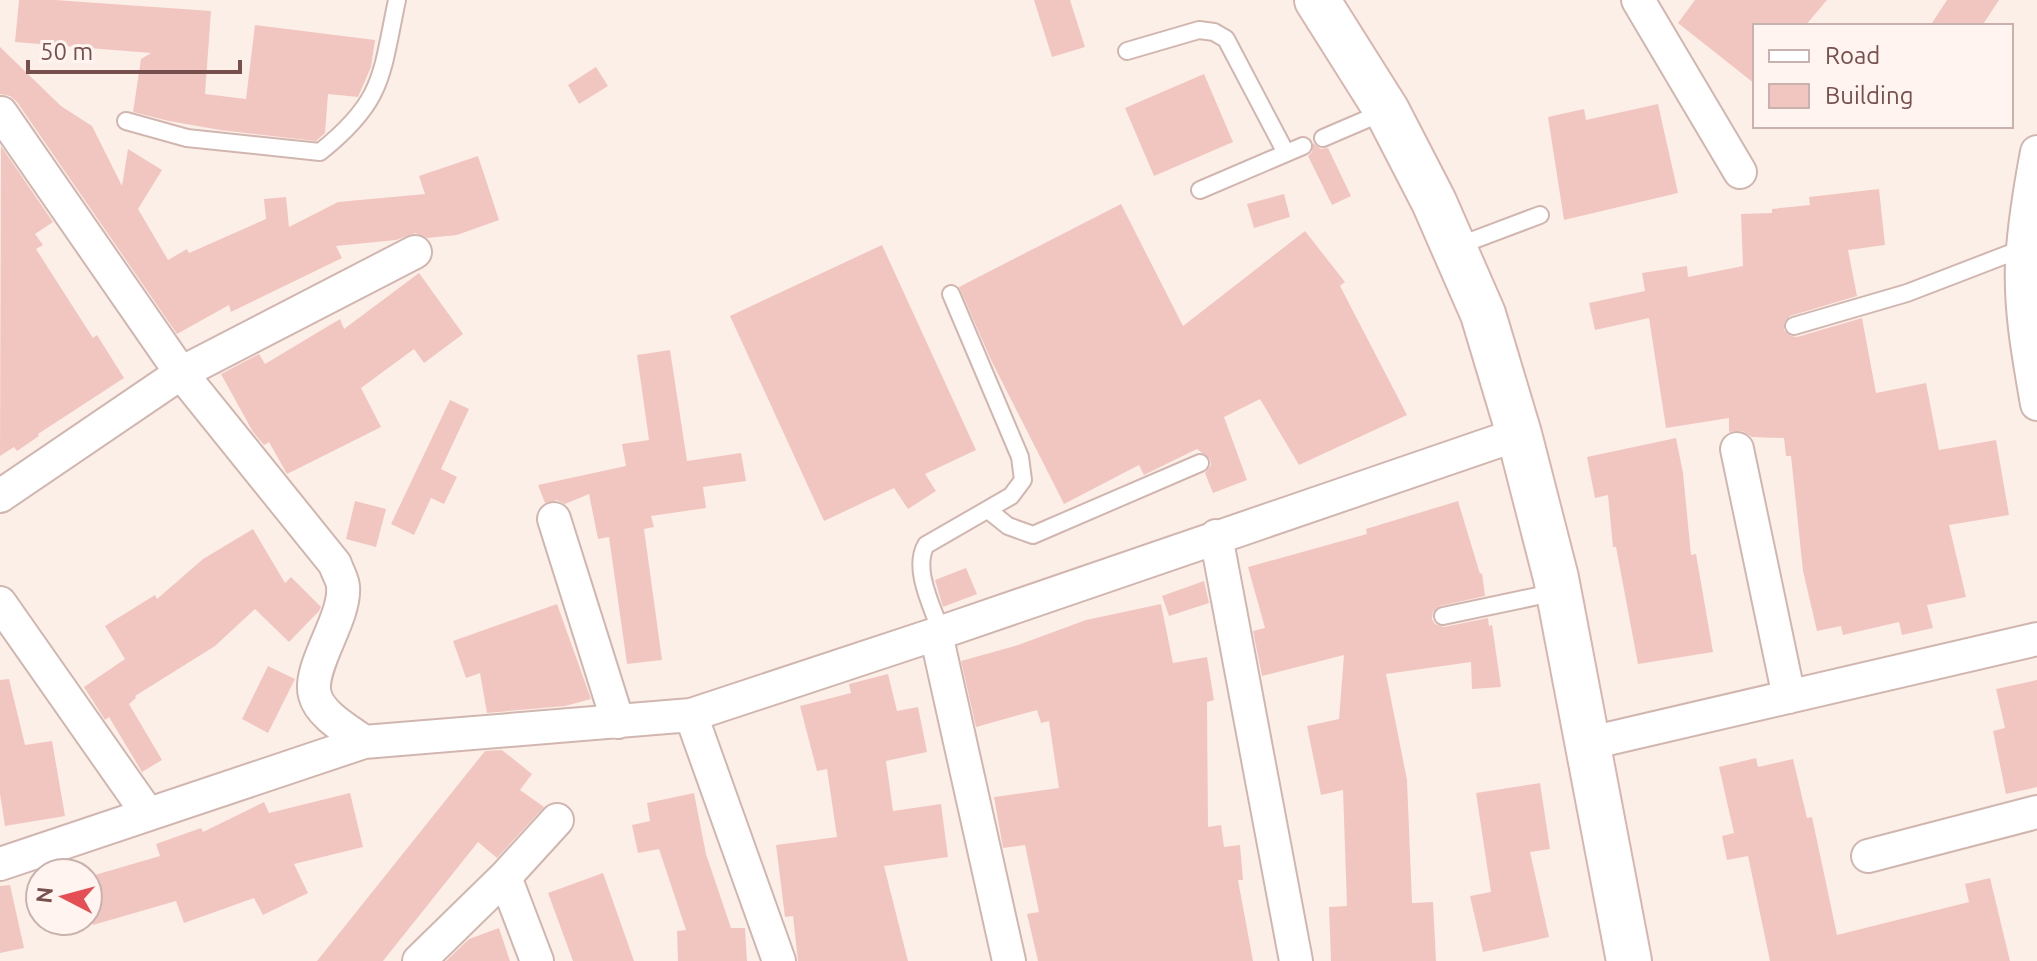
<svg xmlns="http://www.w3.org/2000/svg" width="2037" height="961" viewBox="0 0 2037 961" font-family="Ubuntu,sans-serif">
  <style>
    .building { fill: #f2c6c0 }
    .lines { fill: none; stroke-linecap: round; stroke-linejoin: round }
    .lane-casing { stroke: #d1b6b0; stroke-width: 20 }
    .street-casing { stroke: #d1b6b0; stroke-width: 36 }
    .secondary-casing { stroke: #d7b6b0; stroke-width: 48 }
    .lane { stroke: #fff; stroke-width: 16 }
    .street { stroke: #fff; stroke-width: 32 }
    .secondary { stroke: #fff; stroke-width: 44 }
  </style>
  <rect width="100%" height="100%" fill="#fcefe8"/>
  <!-- building -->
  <path class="building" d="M19 0H55L211 11 205 94 246 99 255 25 375 40 371 67 358 97 328 94 325 133 316 141 220 130 169 121 133 112 141 59 151 53 15 42Z
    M1034 0H1070L1085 47 1052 57Z
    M1695 0H1827L1805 26H1755V84L1678 23Z
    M1947 0H1999L1982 26H1930Z
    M0 47 61 106 92 126 122 186 128 149 162 170 138 209 168 260 187 249 189 253 266 219 264 199 286 197 289 227 338 202 425 194 419 176 478 156 499 220 457 235 427 238 415 233 396 240 336 246 342 258 231 312 229 305 177 334 17 102 10 96 0 94Z
    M596 67 608 86 579 104 568 85Z
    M1204 74 1233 142 1154 176 1125 108Z
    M1658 104 1678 193 1564 220 1548 117 1584 109 1586 120Z
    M1313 143 1321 149 1328 148 1351 196 1332 205 1308 156 1312 152Z
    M1 146 53 222 35 234 43 245 36 249 93 338 97 335 124 378 38 434 39 436 17 451 14 447 0 456Z
    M1879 189 1885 245 1848 250 1857 296 1790 316 1784 323V330L1791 336 1797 337 1862 318 1876 393 1926 383 1939 450 1996 440 2009 515 1949 525 1966 597 1927 605 1933 628 1902 635 1899 622 1843 635 1841 626 1817 631 1803 571 1791 456H1786L1784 438 1752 437 1742 431 1729 432V418L1666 428 1649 318 1595 330 1589 303 1645 291 1642 273 1687 266 1688 277 1743 266 1741 214 1772 213V209L1810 205 1809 197Z
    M1284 194 1290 217 1254 228 1247 204Z
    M1121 204 1183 326 1305 231 1345 282 1340 286 1407 415 1299 465 1260 399 1224 417 1247 480 1213 493 1205 473 1211 465 1210 459 1197 449 1144 475 1139 465 1064 504 991 360 959 287Z
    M882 245 976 450 925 474 936 491 908 509 894 488 824 521 730 316Z
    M419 273 463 334 424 363 414 349 361 388 381 427 287 474 269 442 264 445 253 432 221 374 259 354 265 364 340 319 344 329Z
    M670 350 687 461 741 453 746 481 703 487 706 508 651 516 654 527 644 529 662 660 627 664 609 537 598 539 589 494 565 504 557 500 545 503 538 485 626 466 622 444 649 440 637 355Z
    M450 400 469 409 441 469 457 477 444 504 431 498 414 535 391 524Z
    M1676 438 1683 473 1691 555 1696 554 1713 652 1638 664 1616 547H1613L1608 495 1595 498 1587 457Z
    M355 501 386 509 376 547 346 539Z
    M1458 501 1480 574 1482 573 1485 596 1440 606 1433 612 1432 619 1435 624 1444 627 1488 618 1489 626 1492 625 1501 687 1472 689 1471 662 1386 674 1407 780 1412 903 1433 902 1436 961H1331L1329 907 1347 906 1343 790 1321 795 1307 726 1339 719 1344 655 1262 676 1253 631 1265 628 1248 567 1367 534 1366 529Z
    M253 529 285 583 291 577 321 607 319 611 289 642 255 609 215 646 135 696 136 698 129 704 162 760 142 772 109 717 105 720 84 687 125 659 105 626 155 595 157 599 203 559Z
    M966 568 977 594 943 607 935 580Z
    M1204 581 1209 603 1169 616 1162 596Z
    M557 604 591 699 565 706 487 713 480 673 466 678 453 641Z
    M1161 604 1173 663 1207 657 1214 700 1207 702 1208 827 1221 825 1224 847 1240 845 1243 880H1238L1253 961H1038L1027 914 1039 912 1025 845 1003 848 994 797 1059 788 1049 721 1041 723 1037 710 976 727 961 661 1015 646 1086 620Z
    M268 666 295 679 268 733 242 719Z
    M888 674 897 711 918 707 927 752 886 761 893 811 941 804 948 857 884 866 908 961H798L793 916 785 917 776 845 837 837 827 769 817 771 800 706 851 693 849 684Z
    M9 679 25 745 52 741 65 816 5 826 0 794V680Z
    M2037 680V787L2006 794 1993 731 2005 728 1996 689Z
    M502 750 532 774 520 790 544 807 497 858 478 842 383 961H317L485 751Z
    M1756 758 1758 767 1793 759 1807 818 1812 817 1837 935 1969 902 1965 884 1990 878 2010 961H1770L1748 856 1727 860 1722 836 1734 833 1719 767Z
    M1540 783 1550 849 1530 852 1549 937 1483 952 1470 896 1491 892 1476 793Z
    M350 793 363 847 294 864 308 893 263 915 254 898 184 923 176 901 93 925 88 908V877L160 856 156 844 201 828 203 832 264 802 269 813Z
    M694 793 706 854 731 928H745L747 961H678L677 931 686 930 659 849 638 853 632 825 650 821 647 803Z
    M603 873 634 961H573L548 893Z
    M10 885 24 948 0 953V886Z
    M499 928 510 961H446L469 939Z"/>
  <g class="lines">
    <defs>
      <path id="lane" d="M1127 51 1199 30 1214 32 1226 39 1286 153
        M126 121 187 138 320 152C384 101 381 76 397 0
        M1323 138 1386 111
        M1200 190 1303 146
        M1455 247 1540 215
        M1794 326 1907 293 2024 248
        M988 510 1008 526 1033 535 1200 463
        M1443 616 1557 592
        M941 632C933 608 912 569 926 545L1011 496 1023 480 1020 457 951 294"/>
      <path id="street" d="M1638 0 1740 172
        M1 113 181 373 335 564C337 571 343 580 343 587 346 618 307 668 315 695 320 715 348 730 364 742
        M2037 152C2030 189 2024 225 2022 263 2020 310 2029 358 2037 404
        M1737 449 1789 697
        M0 496 181 373 415 252
        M554 519 618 722
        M1216 536 1296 961
        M0 603 148 814
        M936 634 1009 961
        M691 715 779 961
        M1586 744 2037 639
        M1868 856 2037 812
        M0 864 364 742 691 715 936 634 1519 434
        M505 877 537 961
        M419 961 505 877 557 820"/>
      <path id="secondary" d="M1317 0 1387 111 1434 202 1483 314 1519 434 1556 578 1629 961"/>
    </defs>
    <!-- lane casing -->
    <use href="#lane" class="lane-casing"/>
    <!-- street casing -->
    <use href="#street" class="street-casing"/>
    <!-- secondary casing -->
    <use href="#secondary" class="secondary-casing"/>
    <!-- lane -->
    <use href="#lane" class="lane"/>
    <!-- street -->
    <use href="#street" class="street"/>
    <!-- secondary -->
    <use href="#secondary" class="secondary"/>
  </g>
  <!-- legend -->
  <rect x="1753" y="24" width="260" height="104" fill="#fff4ef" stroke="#c9b2ae" stroke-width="2"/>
  <rect x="1769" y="50" width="40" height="12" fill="#ffffff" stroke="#c9b2ae" stroke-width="2"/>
  <text x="1825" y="64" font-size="24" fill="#774f4c">Road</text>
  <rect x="1769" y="84" width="40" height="24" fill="#f2c6c0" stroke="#c9b2ae" stroke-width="2"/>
  <text x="1825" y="104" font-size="24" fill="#774f4c">Building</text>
  <!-- north arrow -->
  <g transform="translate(64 897) rotate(276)"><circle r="38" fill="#fff4ef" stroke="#c9b2ae" stroke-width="2"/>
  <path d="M0-6L14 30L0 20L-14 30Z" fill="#e64e56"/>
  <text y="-12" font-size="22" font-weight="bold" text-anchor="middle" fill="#774f4c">N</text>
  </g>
  <!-- scale -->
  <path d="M28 60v12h212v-12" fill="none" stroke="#774f4c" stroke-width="4"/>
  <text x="40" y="60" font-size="24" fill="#774f4c" stroke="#fff4ef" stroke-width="6" paint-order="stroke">50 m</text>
</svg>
